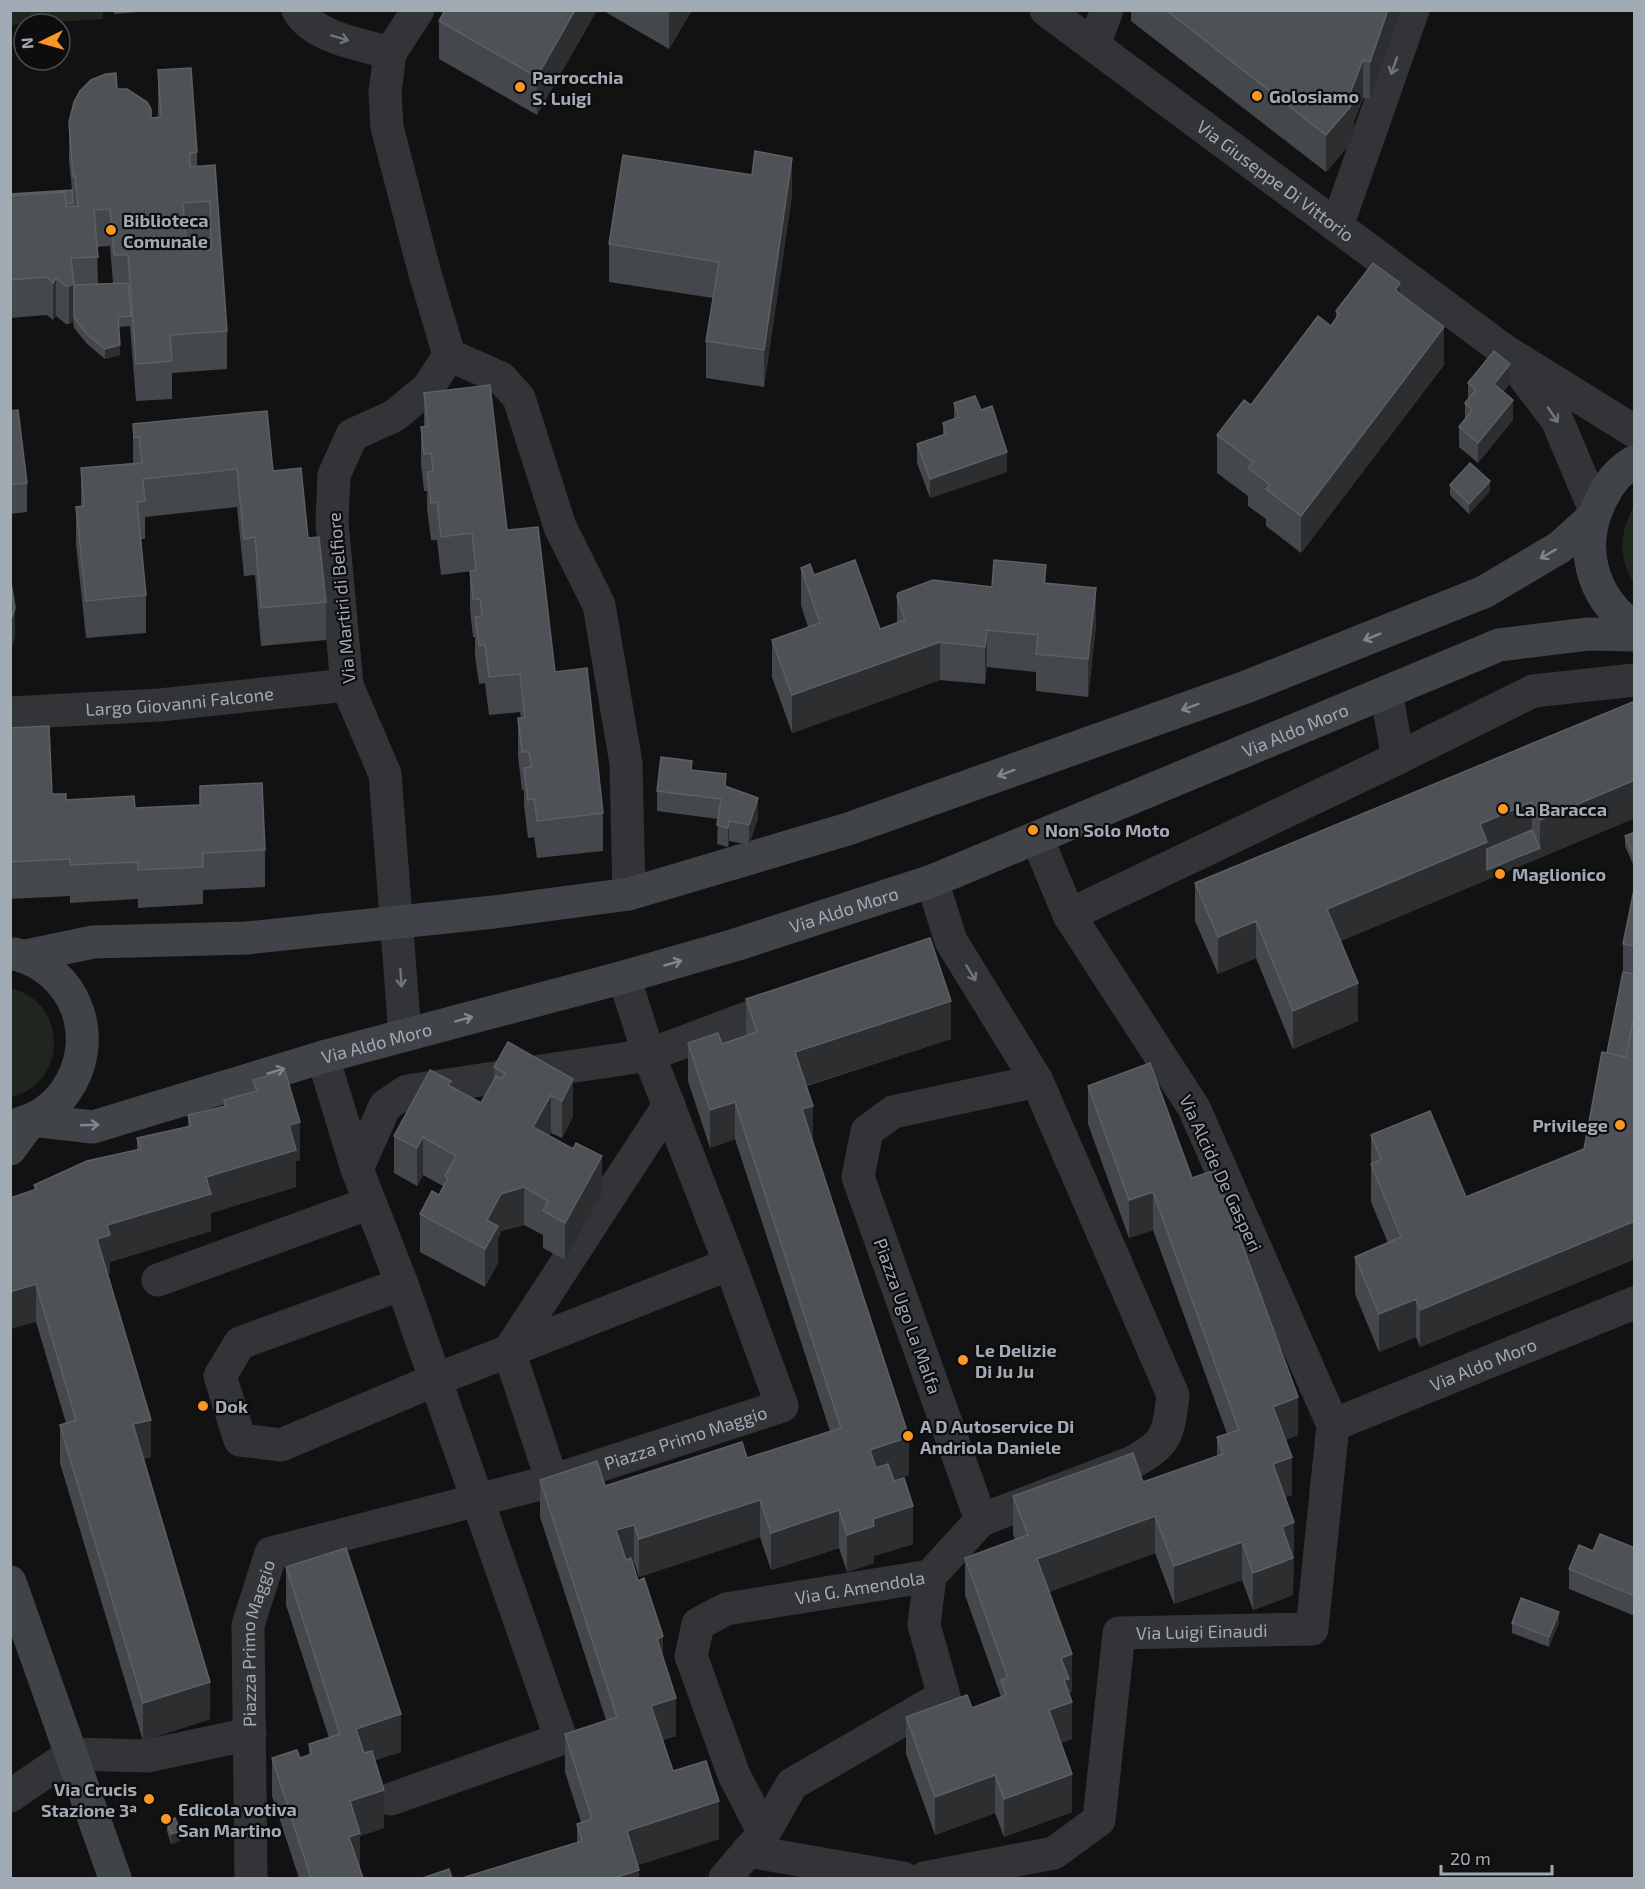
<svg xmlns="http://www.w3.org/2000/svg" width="1645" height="1889" viewBox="0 0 1645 1889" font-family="'Exo 2',sans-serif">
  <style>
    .green { fill: #1e261e }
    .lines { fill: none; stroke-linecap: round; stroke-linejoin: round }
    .minor { stroke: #323438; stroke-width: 33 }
    .tertiary { stroke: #323438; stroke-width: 33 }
    .secondary { stroke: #404348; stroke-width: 33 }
    .wall { fill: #44474b; fill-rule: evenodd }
    .shaded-wall { fill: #2c2e30 }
    .building { fill: #4e5256; stroke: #5b6065; stroke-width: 1.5; fill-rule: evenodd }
    .oneway { stroke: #70757d }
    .oneway2 { stroke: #80868f }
    .poi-dot { fill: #fa9623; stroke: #0d0d0e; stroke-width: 2 }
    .labels { text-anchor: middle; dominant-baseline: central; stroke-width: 4.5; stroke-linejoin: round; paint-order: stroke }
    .poi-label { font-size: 18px; font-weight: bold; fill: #a2aab5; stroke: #0d0d0e; text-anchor: start }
    .street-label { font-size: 18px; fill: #a2aab5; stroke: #0d0d0e }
  </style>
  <rect width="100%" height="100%" fill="#121213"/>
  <!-- green -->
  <path class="green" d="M11 10 103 11V19L11 25Z
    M1634 506V584C1618 557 1619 534 1634 506Z
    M11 988C21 991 32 996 39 1004 68 1036 53 1088 11 1097Z"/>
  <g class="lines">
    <!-- minor -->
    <g class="minor">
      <path d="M298 10C314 38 361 44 390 53"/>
      <path d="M418 10 390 53 385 92 387 127 424 270 449 355 501 378 519 398 560 527 599 605 626 763 629 894"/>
      <path d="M1094 45 1107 10"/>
      <path d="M1337 226 1413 10"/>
      <path d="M1386 692 1398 758"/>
      <path id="s1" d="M10 713 160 705 347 685"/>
      <path d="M1069 915 1398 758 1533 691 1634 680"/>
      <path d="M405 1035 385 774 347 685 332 522 334 475 352 435 394 416 428 388 449 355"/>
      <path d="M323 1057 357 1169 402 1284 561 1739 391 1799"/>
      <path d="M357 1169 385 1106 407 1091 649 1055 787 1003"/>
      <path d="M158 1280 370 1203"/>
      <path d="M402 1284 240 1343 220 1376 240 1440 281 1445 435 1380 730 1264"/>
      <path id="s2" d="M1333 1425 1634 1303"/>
      <path d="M552 1481 509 1351 669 1105"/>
      <path d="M981 1520 858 1177 867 1131 893 1112 1037 1081"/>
      <path d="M930 1576 981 1520 1133 1462C1169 1442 1168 1434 1173 1395L1037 1081 951 941 932 881"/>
      <path d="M10 1796 72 1754 147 1756 250 1734"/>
      <path id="s3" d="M764 1833 734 1775 691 1656 698 1624 726 1609 930 1576"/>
      <path d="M748 1851 903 1878"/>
      <path id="s4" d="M251 1878 248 1625 271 1553 552 1481 782 1406 730 1264 649 1055 624 977"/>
      <path d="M725 1878 764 1833 792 1784 944 1696 924 1625 930 1576"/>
      <path id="s5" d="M924 1878 1054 1853 1099 1820 1119 1633 1312 1629 1333 1425 1194 1108 1069 915 1037 838"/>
    </g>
    <!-- tertiary -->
    <g class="tertiary">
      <path id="s6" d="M1046 10 1505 351 1634 431"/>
      <path d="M1519 370 1557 420 1595 510"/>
    </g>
    <!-- secondary -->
    <g class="secondary">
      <path d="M1634 462C1621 469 1610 482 1603 496 1577 543 1590 597 1634 627"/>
      <path d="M15 954C77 970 102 1040 65 1092 54 1107 39 1118 21 1123"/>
      <path d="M26 956 93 942 247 938 494 912 629 894 848 829 1246 687 1484 592 1560 547 1593 517"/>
      <path id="s7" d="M10 1149 31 1120 93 1127 323 1057 624 977 735 945 932 881 1499 645 1588 634 1634 635"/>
      <path d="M10 1582 115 1878"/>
    </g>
  </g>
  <!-- wall -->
  <path class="wall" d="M114 10H162L114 14Z
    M445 10H597L537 115 439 59V21Z
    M602 10H692L669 49Z
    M1131 10H1401L1370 99 1363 98 1354 121V137L1350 144 1326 172 1131 21Z
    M158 70 197 152V167L215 165 227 331V369L172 373V399L136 401 130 326 119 327 120 355 105 359 87 344 74 328 73 321 69 324H66L56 316 53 320 47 315 10 318V194L72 190 69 160V122L117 89 151 118H158ZM210 239V249L187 251 186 241ZM110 246 113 283 98 284 97 247Z
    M792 195 764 387 706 378V341L713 298 609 282V244Z
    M1400 294 1444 365 1301 553 1266 526V519L1248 506V496L1217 473V435L1251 405 1331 326 1336 318V311Z
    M1468 383H1510L1503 392 1513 420 1478 463 1459 447V427L1465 419V403L1468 400Z
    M424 393 507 530 603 813V851L537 858 534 837 528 838 524 805V790H522L518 756V718H521L520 712 489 715 485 683 479 684 475 655V637H473L470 609V571H472L441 575 437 540H431L427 509V491H424L421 464V427H424Z
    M954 403 981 410 1007 472 930 498 917 463V444L943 435V423L954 419Z
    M10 411 27 483V512L10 514Z
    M133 424 273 471 308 538 326 602V640L261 646 255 575 244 576 237 507 145 517V539H141L146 595V633L86 638 76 544V507L81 506V468L133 463Z
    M1450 485 1490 491 1469 514 1450 495Z
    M801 568 814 575 880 629 897 623V597L992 587 1046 583 1096 626 1088 697 1036 691V672L987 667 985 684 940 680 792 733 772 677V640L808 627 801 605Z
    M1635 701V818L1340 941 1358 1021 1293 1049 1256 958 1218 974 1195 921V883Z
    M10 728 52 794 66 800 135 808 265 850V887L203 890V904L138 908V899L70 903V896L10 899Z
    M692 770 726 787 758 818 749 845 729 841 728 847 717 844 718 819 657 811V791Z
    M1635 832V869L1625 846V836Z
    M1635 885V1259L1420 1347 1416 1337 1379 1352 1355 1294V1257L1388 1243 1371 1202V1135L1466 1197 1584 1149 1607 1053 1623 972V944Z
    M746 999 951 1039 807 1086 813 1142 909 1475 894 1480 913 1544 874 1556V1563L847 1572 839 1548 771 1570 760 1537 639 1577 634 1562 633 1563 663 1659 676 1736 663 1740 673 1771 719 1839 638 1865 639 1878 577 1843V1824L581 1822 565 1772V1734L606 1720 540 1517V1480L605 1486 747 1458 830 1431 735 1139 710 1148 688 1081V1043L722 1044 746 1036Z
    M494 1067 573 1079V1116L562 1138 551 1133 549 1136 602 1194 565 1260 543 1248V1235L524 1225 501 1231 498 1239V1263L485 1287 420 1252V1214L439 1195 443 1186 423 1175 417 1186 394 1173V1136L451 1087 481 1103 494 1080Z
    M253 1080 300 1160 296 1161V1187L211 1213V1231L110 1262V1273L107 1274 151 1457 144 1459 210 1719 143 1741 60 1463V1425L66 1423 36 1322 34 1185 137 1150V1138L188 1127V1115L224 1106V1100L253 1092Z
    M1088 1086 1192 1178 1298 1435 1285 1440 1292 1495 1285 1497 1294 1522 1293 1595 1253 1610 1242 1580 1174 1604 1155 1553 1049 1592 1072 1692 1069 1693 1072 1739 1061 1743 1072 1812 1004 1837 995 1813 935 1835 906 1754V1717L972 1708 1001 1697 965 1595V1558L1015 1539 1013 1534V1496L1143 1482 1217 1456V1437L1227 1434 1153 1230 1129 1238 1088 1124Z
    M1635 1548V1616L1569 1589V1569L1593 1551Z
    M286 1567 401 1752 375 1760 384 1828 360 1836V1870L363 1878H299L272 1796V1758H300L309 1755V1744L329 1738 286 1605Z
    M1559 1622 1549 1647 1512 1633V1623Z
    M167 1821 180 1841 171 1844 167 1831Z"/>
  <!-- shaded-wall -->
  <path class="shaded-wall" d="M575 10H597L537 115V77Z
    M670 10H692L669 49V11Z
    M1388 10H1401L1370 99V62Z
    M1363 60V98L1354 121V137L1350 144 1326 172V135L1349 96Z
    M792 158V195L764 387V350Z
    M56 278V316L53 320V283Z
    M74 283V321L69 324V286Z
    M1400 283V321L1395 290Z
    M1444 327V365L1301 553V516Z
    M120 345V355L105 359V349Z
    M1510 364V383L1494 404V384Z
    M1513 400V420L1478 463V443Z
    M1007 452V472L930 498V479Z
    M1490 481V491L1469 514V504Z
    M1046 565V603L1044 583Z
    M1096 588V626L1088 697V659Z
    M15 608V637L10 652V623Z
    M987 630V667L985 684V647Z
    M940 642V680L792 733V695Z
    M1635 780V818L1540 858V820Z
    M758 798V818L749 845V825Z
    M1532 802V840L1540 848V858L1327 947V909L1480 824Z
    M729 821V841L728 847V828Z
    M1256 921V958L1218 974V937Z
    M1358 983V1021L1293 1049V1011Z
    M951 1001V1039L795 1089V1052Z
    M573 1079V1116L562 1138V1101Z
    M551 1095V1133L533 1165V1127Z
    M735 1102V1139L710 1148V1110Z
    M813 1106V1144L802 1109Z
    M300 1122V1160L296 1161V1187L211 1213V1231L110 1262V1273L97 1277V1239L107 1225 206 1177 289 1125Z
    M423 1137V1175L417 1186V1148Z
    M602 1156V1194L565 1260V1223Z
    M524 1187V1225L501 1231 498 1239V1263L485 1287V1249L487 1220 501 1194Z
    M1153 1192V1230L1129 1238V1200Z
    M1635 1221V1259L1420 1347V1310Z
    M36 1284V1322L10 1329V1292Z
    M1416 1299V1337L1379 1352V1314Z
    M1298 1397V1435L1273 1444V1407Z
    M151 1420V1457L133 1462V1424Z
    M909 1437V1475L870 1487V1450Z
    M1292 1457V1495L1273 1502V1464Z
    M760 1500V1537L639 1577V1539Z
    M913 1506V1544L874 1556V1563L847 1572V1535L873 1519Z
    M839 1510V1548L771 1570V1533Z
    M1155 1516V1553L1037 1596V1559Z
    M1294 1522 1293 1595 1253 1610V1573L1282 1527Z
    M634 1525V1562L616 1568V1530Z
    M1242 1542V1580L1174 1604V1566Z
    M1559 1612V1622L1549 1647V1637Z
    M663 1636V1674L657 1639Z
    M1072 1654V1692L1069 1693 1072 1702V1739L1049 1748V1710L1061 1658Z
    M210 1682V1719L143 1741V1703Z
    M676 1698V1736L651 1743V1706Z
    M401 1714V1752L356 1766V1729Z
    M1072 1774V1812L1004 1837V1799Z
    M995 1775V1813L935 1835V1797Z
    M384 1790V1828L360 1836V1870L349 1837 350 1801Z
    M719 1801V1839L627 1869V1831Z
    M180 1831V1841L171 1844V1834Z
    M639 1870V1878H614Z"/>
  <!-- building -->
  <path class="building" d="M445 10H575L537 77 439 21Z
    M1166 10H1388L1370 62 1363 60 1349 96 1354 100 1350 107 1326 135Z
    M191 68 197 152 190 153V167L215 165 227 331 170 335 172 361 136 364 128 255H114L110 209 94 210 98 257 71 258 74 283 69 286H66L56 278 53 283 47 277 10 280V196L65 192 66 207 78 206 75 175 73 176 69 122 74 102 80 91 91 80 106 74 116 73 117 89H127L147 102 151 109V118L161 117 158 70ZM210 201 211 249 187 251 183 203Z
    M755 151 792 158 764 350 706 341 719 262 609 244 623 155 752 175Z
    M72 190 73 203 66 204 65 192 10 196V194Z
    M1373 263 1400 283 1395 290 1444 327 1301 516 1266 489 1270 485 1248 468 1253 462 1217 435 1244 400 1251 405 1318 316 1331 326 1339 314 1336 311Z
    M128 283 131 316 118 317 120 345 105 349 87 334 74 318V285Z
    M1494 351 1510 364 1494 384 1513 400 1478 443 1459 427 1472 410 1465 403 1476 390 1468 383Z
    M490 385 507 530 538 527 555 672 587 668 603 813 537 821 534 799 528 800 524 768 531 767 529 752H522L518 718H525L520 674 489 677 485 645 479 646 475 617 482 616 480 599H473L470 571 476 570 472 533 441 537 437 502 431 503 427 472 433 471 431 453 424 454 421 427 428 426 424 393Z
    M975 396 981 410 992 406 1007 452 930 479 917 444 946 434 943 423 959 417 954 403Z
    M18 410 27 483 10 485V411Z
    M267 411 273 471 301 468 308 538 319 537 326 602 261 608 255 537 244 539 237 469 143 479 145 501 137 502 146 595 86 601 76 507 84 506 81 468 142 463 139 437 134 438 133 424Z
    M1470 463 1490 481 1469 504 1450 485Z
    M855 560 880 629 905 620 897 597 898 593 933 580 992 587 994 560 1046 565 1044 583 1096 588 1088 659 1036 654 1038 635 987 630 985 647 940 642 792 695 772 640 820 623 801 568 810 564 814 575Z
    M10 576 15 608 10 623Z
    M1635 701V780L1540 820 1532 802 1480 824 1487 842 1327 909 1358 983 1293 1011 1256 921 1218 937 1195 883Z
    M49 726 52 794H66V800L134 796 135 808 200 805V786L262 783 265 850 203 853V867L138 870V862L70 865V859L10 862V728Z
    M661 757 692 761 691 770 726 774 725 786 758 798 749 825 729 821 728 828 717 825 721 799 657 791Z
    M1532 830 1540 848 1487 870V849Z
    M1635 832V859L1625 836Z
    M1635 885V946L1623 944Z
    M930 938 951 1001 795 1052 813 1106 802 1109 909 1437 870 1450 876 1468 888 1464 894 1481 904 1478 913 1506 873 1519 874 1526 847 1535 839 1510 771 1533 760 1500 639 1539 634 1525 616 1530 626 1560 631 1558 638 1581 644 1578 663 1636 657 1639 676 1698 651 1706 673 1771 706 1761 719 1801 627 1831 639 1870 614 1878H462L582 1841 577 1824 592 1819 565 1734 617 1717 540 1480 597 1461 605 1486 742 1442 747 1458 841 1428 735 1102 710 1110 688 1043 718 1033 722 1044 757 1032 746 999Z
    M1623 972 1635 974V1012L1626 1057 1607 1053Z
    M1635 1012V1221L1420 1310 1416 1299 1379 1314 1355 1257 1401 1237 1371 1164 1381 1159 1371 1135 1430 1111 1466 1197 1584 1149 1602 1052 1626 1057Z
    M508 1042 573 1079 562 1101 551 1095 533 1127 573 1149 576 1143 602 1156 565 1223 543 1211 548 1201 524 1187 501 1194 487 1220 498 1226 485 1249 420 1214 432 1191 439 1195 448 1178 445 1176 456 1156 423 1137 417 1148 394 1136 430 1070 451 1081 448 1085 481 1103 496 1076 502 1079 505 1073 494 1067Z
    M1150 1063 1192 1178 1215 1170 1298 1397 1273 1407 1292 1457 1273 1464 1294 1522 1282 1527 1293 1558 1253 1573 1242 1542 1174 1566 1155 1516 1037 1559 1072 1654 1061 1658 1069 1679 1064 1680 1072 1702 1049 1710 1072 1774 1004 1799 995 1775 935 1797 906 1717 967 1695 972 1708 1006 1695 1001 1680 1008 1678 965 1558 1028 1535 1013 1496 1133 1453 1143 1482 1223 1454 1217 1437 1239 1430 1153 1192 1129 1200 1088 1086Z
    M285 1071 300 1122 289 1125 296 1150 206 1177 211 1194 107 1225 110 1235 97 1239 151 1420 133 1424 210 1682 143 1703 60 1425 76 1420 36 1284 10 1292V1198L37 1189 34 1185 87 1161 141 1149 137 1138 191 1126 188 1115 226 1106 224 1100 257 1091 253 1080Z
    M1600 1534 1635 1548V1596L1569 1569 1579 1545 1593 1551Z
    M346 1548 401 1714 356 1729 364 1753 372 1751 384 1790 350 1801 360 1833 349 1837 363 1878H311L272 1758 297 1750 300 1758 312 1754 309 1744 340 1734 286 1567Z
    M1521 1598 1559 1612 1549 1637 1512 1623Z
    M175 1818 180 1831 171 1834 167 1821Z
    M449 1869 452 1878H423Z"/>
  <!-- one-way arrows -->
  <defs><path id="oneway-shaft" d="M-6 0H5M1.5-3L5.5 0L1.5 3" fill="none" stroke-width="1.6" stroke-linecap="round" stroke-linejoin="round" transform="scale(1.5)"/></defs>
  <g class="oneway">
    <use href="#oneway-shaft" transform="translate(340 38) rotate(17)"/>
    <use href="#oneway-shaft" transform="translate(1394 66) rotate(109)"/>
    <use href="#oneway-shaft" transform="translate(1553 415) rotate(56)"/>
    <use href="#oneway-shaft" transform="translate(971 973) rotate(59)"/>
    <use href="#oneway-shaft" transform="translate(401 978) rotate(86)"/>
  </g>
  <g class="oneway2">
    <use href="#oneway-shaft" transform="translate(1548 554) rotate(150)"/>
    <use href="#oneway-shaft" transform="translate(1372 637) rotate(158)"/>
    <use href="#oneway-shaft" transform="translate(1190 707) rotate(160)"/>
    <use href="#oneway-shaft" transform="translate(1006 773) rotate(160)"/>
    <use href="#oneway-shaft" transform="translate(673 963) rotate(-16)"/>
    <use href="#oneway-shaft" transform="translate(464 1019) rotate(-15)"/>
    <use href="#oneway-shaft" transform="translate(276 1071) rotate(-17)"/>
    <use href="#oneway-shaft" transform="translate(90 1125) rotate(-2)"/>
  </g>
  <!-- markers -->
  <g class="poi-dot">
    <circle cx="520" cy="87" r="6"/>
    <circle cx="1257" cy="96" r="6"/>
    <circle cx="111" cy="230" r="6"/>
    <circle cx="1503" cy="809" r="6"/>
    <circle cx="1033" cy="830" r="6"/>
    <circle cx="1500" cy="874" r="6"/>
    <circle cx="1620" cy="1125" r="6"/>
    <circle cx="963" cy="1360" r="6"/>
    <circle cx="203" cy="1406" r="6"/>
    <circle cx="908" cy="1436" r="6"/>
    <circle cx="149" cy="1799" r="6"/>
    <circle cx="166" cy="1819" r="6"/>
  </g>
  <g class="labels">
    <!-- poi labels -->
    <g class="poi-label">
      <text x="532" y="77">Parrocchia<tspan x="532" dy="21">S. Luigi</tspan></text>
      <text x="1269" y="96">Golosiamo</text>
      <text x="123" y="220">Biblioteca<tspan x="123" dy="21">Comunale</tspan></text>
      <text x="1515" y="809">La Baracca</text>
      <text x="1045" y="830">Non Solo Moto</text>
      <text x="1512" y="874">Maglionico</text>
      <text x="1608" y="1125" text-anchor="end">Privilege</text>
      <text x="975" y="1350">Le Delizie<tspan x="975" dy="21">Di Ju Ju</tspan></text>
      <text x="215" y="1406">Dok</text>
      <text x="920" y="1426">A D Autoservice Di<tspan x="920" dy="21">Andriola Daniele</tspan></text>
      <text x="137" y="1789" text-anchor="end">Via Crucis<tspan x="137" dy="21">Stazione 3ª</tspan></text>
      <text x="178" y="1809">Edicola votiva<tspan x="178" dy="21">San Martino</tspan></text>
    </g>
    <!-- street labels -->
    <g class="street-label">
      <text stroke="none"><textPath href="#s6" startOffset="286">Via Giuseppe Di Vittorio</textPath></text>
      <text transform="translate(341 598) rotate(-95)">Via Martiri di Belfiore</text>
      <text stroke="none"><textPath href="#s1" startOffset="170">Largo Giovanni Falcone</textPath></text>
      <text stroke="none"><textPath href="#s7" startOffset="1366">Via Aldo Moro</textPath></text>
      <text stroke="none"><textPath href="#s7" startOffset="880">Via Aldo Moro</textPath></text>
      <text stroke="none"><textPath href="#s7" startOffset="394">Via Aldo Moro</textPath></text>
      <text transform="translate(1221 1173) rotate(65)">Via Alcide De Gasperi</text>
      <text transform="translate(908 1316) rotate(70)">Piazza Ugo La Malfa</text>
      <text stroke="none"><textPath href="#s2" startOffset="162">Via Aldo Moro</textPath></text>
      <text stroke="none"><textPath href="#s4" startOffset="759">Piazza Primo Maggio</textPath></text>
      <text stroke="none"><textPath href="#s3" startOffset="392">Via G. Amendola</textPath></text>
      <text stroke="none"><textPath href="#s5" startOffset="459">Via Luigi Einaudi</textPath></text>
      <text stroke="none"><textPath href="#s4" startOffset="236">Piazza Primo Maggio</textPath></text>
    </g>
  </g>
  <!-- border -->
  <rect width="1645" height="1889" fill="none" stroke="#a2aab5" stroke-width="24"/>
  <!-- north arrow -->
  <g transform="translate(42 42) rotate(265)"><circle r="28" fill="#0d0d0e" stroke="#494c51" stroke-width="1.5"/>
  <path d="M0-4.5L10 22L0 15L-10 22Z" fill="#fa9623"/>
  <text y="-9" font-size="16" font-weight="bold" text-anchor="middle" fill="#a2aab5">N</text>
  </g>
  <!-- scale -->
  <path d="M1441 1865v9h111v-9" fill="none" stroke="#a2aab5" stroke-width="3"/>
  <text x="1450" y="1865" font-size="18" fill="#a2aab5" stroke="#0d0d0e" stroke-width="4.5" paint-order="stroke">20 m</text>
</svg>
